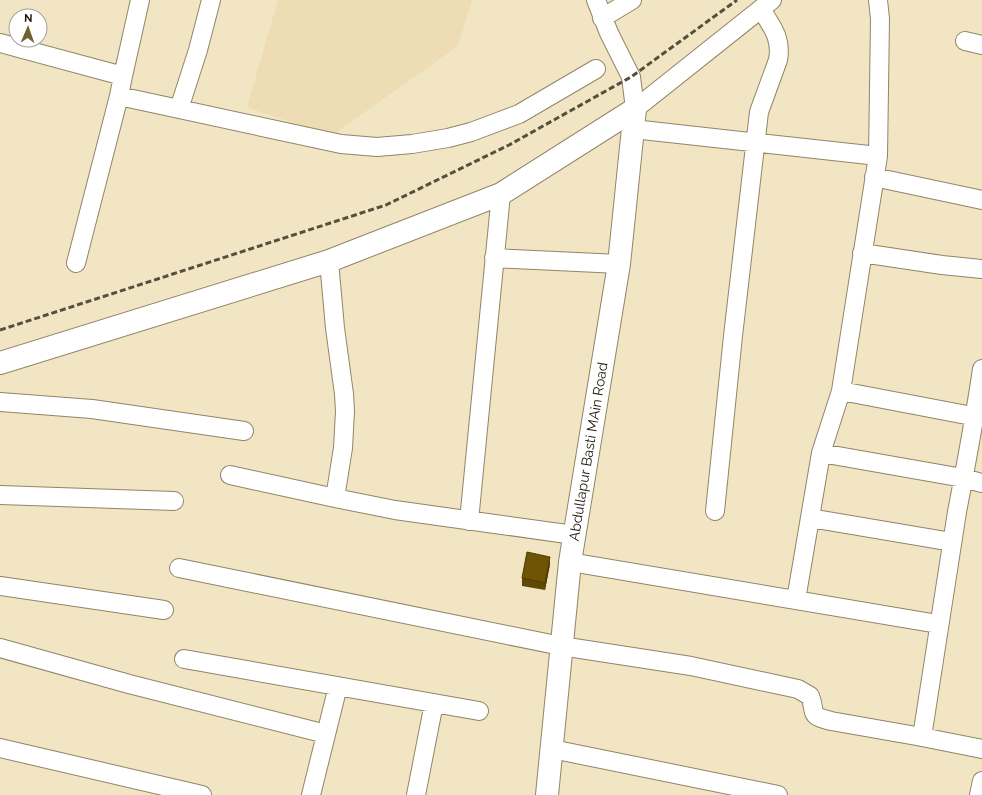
<svg xmlns="http://www.w3.org/2000/svg" width="982" height="795" viewBox="0 0 982 795" font-family="Raleway,sans-serif">
  <style>
    .built { fill: #eddcb4 }
    .lines { fill: none; stroke-linecap: round; stroke-linejoin: round }
    .street-casing { stroke: #918567; stroke-width: 20 }
    .secondary-casing { stroke: #918567; stroke-width: 24 }
    .street { stroke: #fff; stroke-width: 18 }
    .secondary { stroke: #fff; stroke-width: 22 }
    .rail { stroke: #564f3d; stroke-width: 3; stroke-dasharray: 6 3; stroke-linecap: butt }
    .wall { fill: #5f4905 }
    .shaded-wall { fill: #4d3c04 }
    .building { fill: #6e5506; stroke: #4d3c04 }
    .labels { text-anchor: middle; dominant-baseline: central; stroke-width: 4; stroke-linejoin: round; paint-order: stroke }
    .street-label { font-size: 14px; fill: #1a1509; stroke: #fff }
  </style>
  <rect width="100%" height="100%" fill="#f2e5c4"/>
  <!-- built -->
  <path class="built" d="M278 0H472L458 46 331 136 247 107Z"/>
  <g class="lines">
    <defs>
      <path id="street" d="M596 0 609 33 631 77 635 109
        M602 18 632 0
        M965 41 982 45
        M0 43 123 76 119 96 341 144 377 147 412 144 448 138 471 132 519 114 596 69
        M123 76 140 0
        M179 109 198 50 211 0
        M635 109 772 0
        M633 129 878 156
        M874 177 982 200
        M862 253 942 265 982 269
        M494 258 619 264
        M329 261 335 328 344 394 345 411 343 448 335 498
        M76 263 119 96
        M841 391 982 418
        M0 402 92 409 244 431
        M821 453 963 478 982 483
        M230 475 335 498 395 510 574 535
        M0 495 174 501
        M715 511 733 336 759 112 778 60C782 38 772 27 761 9
        M810 518 952 542
        M469 521 501 194
        M570 562 938 624
        M179 568 561 646 691 666 798 689 810 696C817 714 807 715 831 721L922 737 982 749
        M0 586 164 610
        M796 600 821 453 841 391 878 156 880 19 878 0
        M0 648 129 684 326 734
        M184 659 479 711
        M922 737C933 662 945 587 957 512 966 465 975 417 982 369
        M0 748 202 795
        M552 749 778 795
        M311 795 338 686
        M416 795 434 703
        M979 795 982 781"/>
      <g id="secondary">
        <path d="M0 363 329 261 501 194 635 109"/>
        <path id="s1" d="M547 795 570 562 619 264 635 109"/>
      </g>
    </defs>
    <!-- street casing -->
    <use href="#street" class="street-casing"/>
    <!-- secondary casing -->
    <use href="#secondary" class="secondary-casing"/>
    <!-- street -->
    <use href="#street" class="street"/>
    <!-- secondary -->
    <use href="#secondary" class="secondary"/>
    <!-- rail -->
    <path class="rail" d="M0 330 386 205 509 145 631 77 737 0"/>
  </g>
  <!-- wall -->
  <path class="wall" d="M550 564 545 590 522 586V578Z"/>
  <!-- shaded-wall -->
  <path class="shaded-wall" d="M550 557V564L545 590V583Z"/>
  <!-- building -->
  <path class="building" d="M527 552 550 557 545 583 522 578Z"/>
  <g class="labels">
    <!-- street labels -->
    <g class="street-label">
      <text stroke="none"><textPath href="#s1" startOffset="346">Abdullapur Basti MAin Road</textPath></text>
    </g>
  </g>
  <!-- north arrow -->
  <g transform="translate(28 28) rotate(2)"><circle r="19" fill="#ffffff" stroke="#a3a19d"/>
  <path d="M0-3L7 15L0 10L-7 15Z" fill="#73602f"/>
  <text y="-6" font-size="11" font-weight="bold" text-anchor="middle" fill="#1a1509">N</text>
  </g>
</svg>
